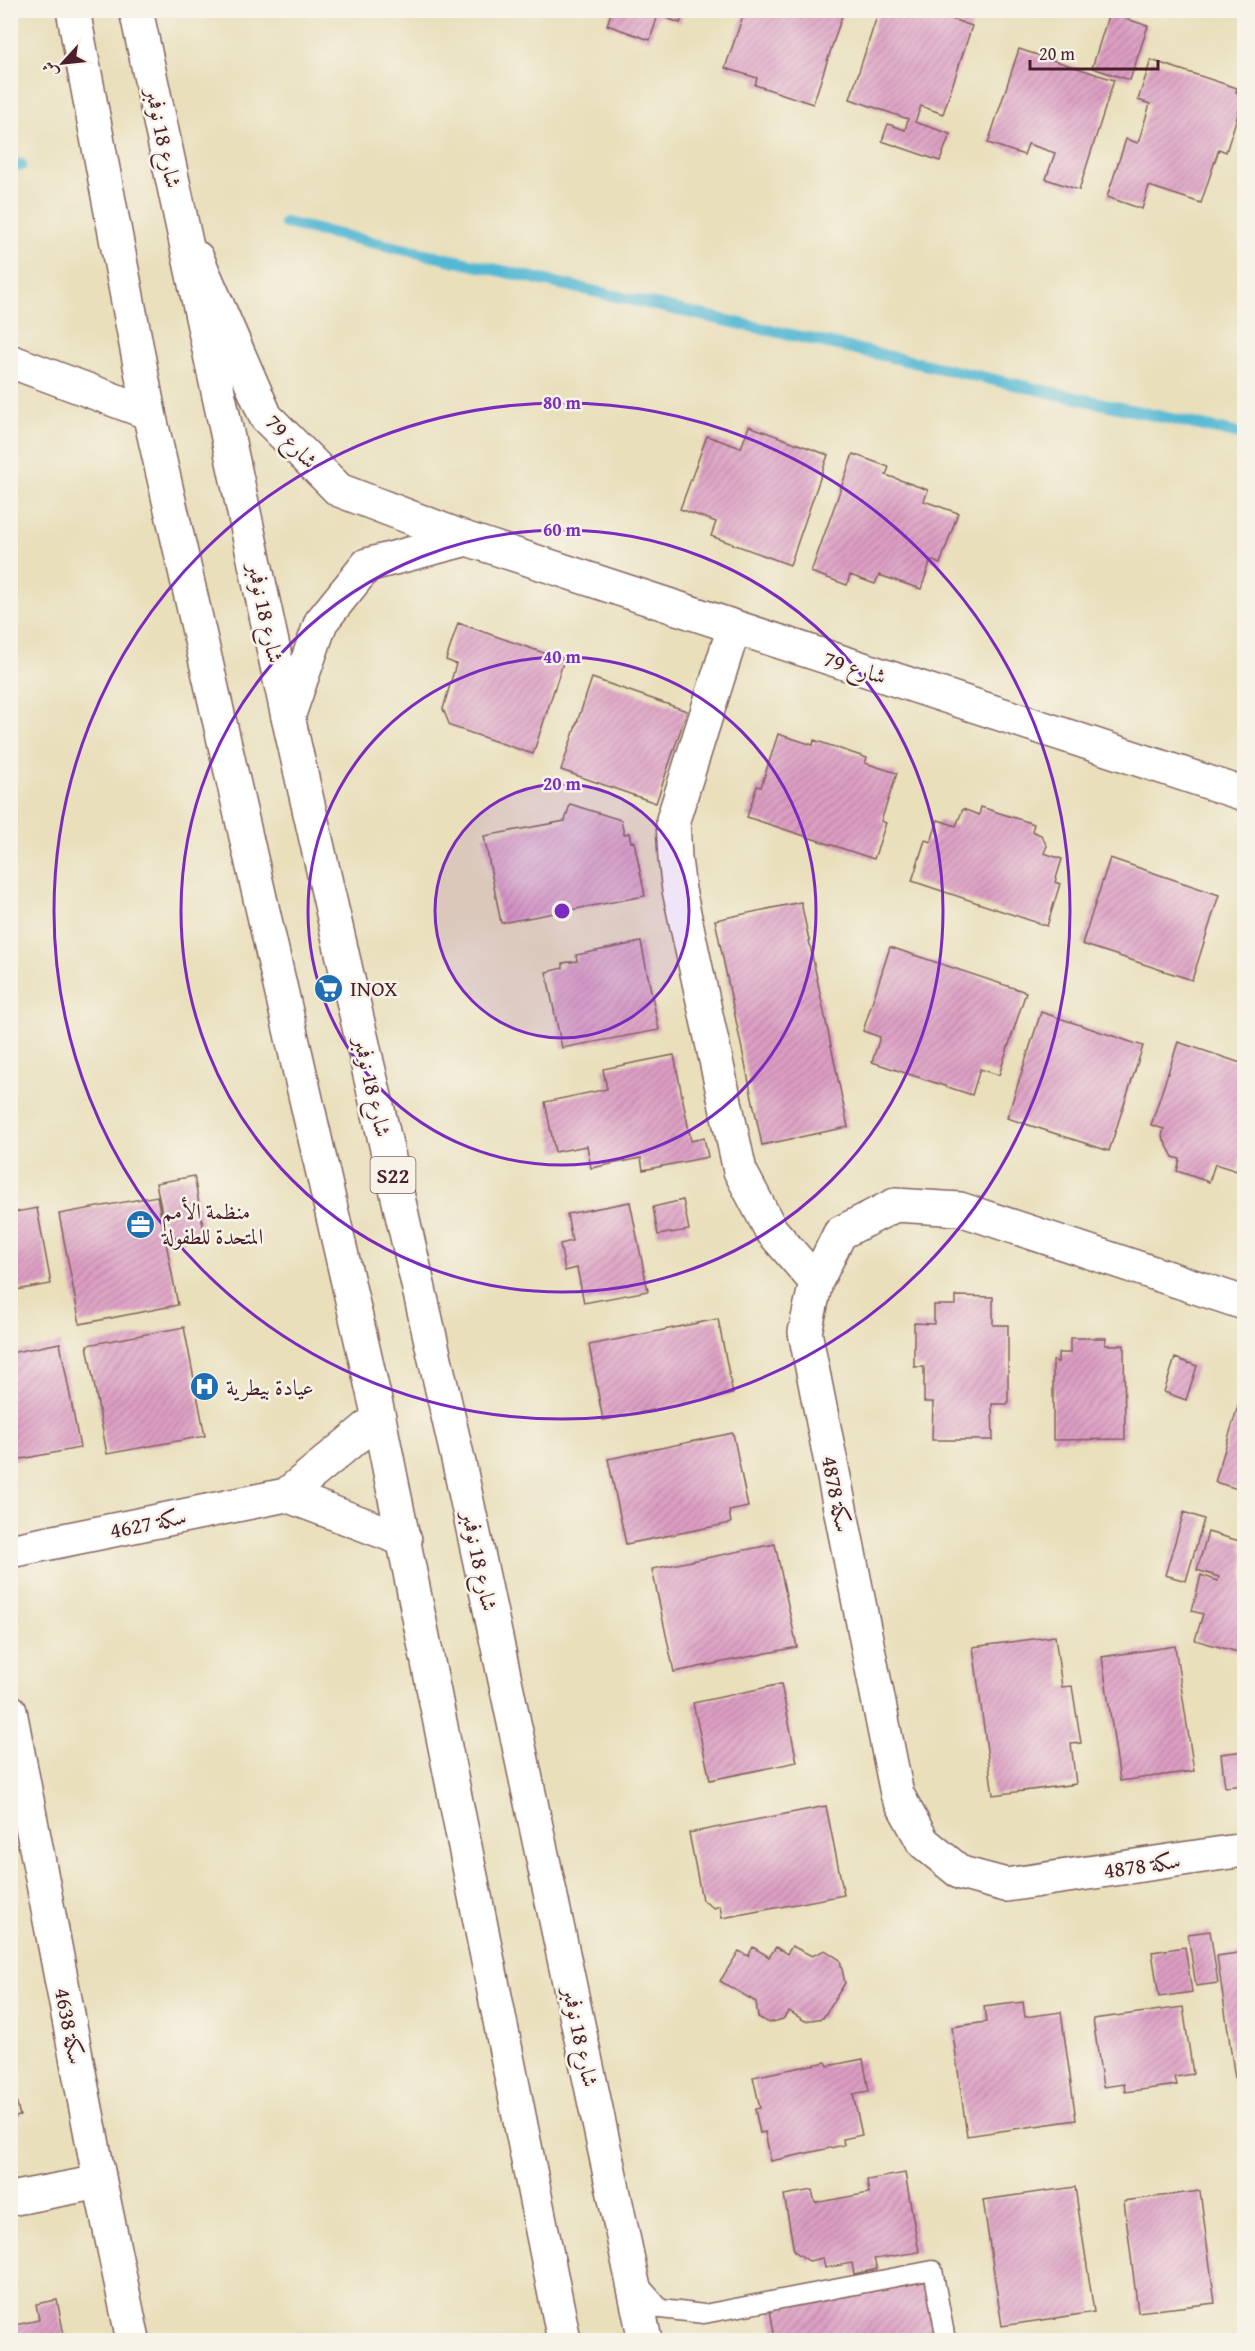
<svg xmlns="http://www.w3.org/2000/svg" width="1255" height="2351" viewBox="0 0 1255 2351" font-family="'Gentium Book Plus',Amiri,serif">
  <style>
    .lines { fill: none; stroke-linecap: round; stroke-linejoin: round }
    .stream { stroke: #54b8d3; stroke-width: 12 }
    .building { fill: url(#building-hatch) }
    .lane-casing { stroke: #82625d; stroke-width: 21 }
    .street-casing { stroke: #82625d; stroke-width: 36 }
    .primary-casing { stroke: #82625d; stroke-width: 36 }
    .lane { stroke: #fff; stroke-width: 18 }
    .street { stroke: #fff; stroke-width: 33 }
    .primary { stroke: #fff; stroke-width: 33 }
    .ring { fill: none; stroke: #7b2cbf; stroke-width: 3 }
    .labels { text-anchor: middle; dominant-baseline: central; stroke-width: 5; stroke-linejoin: round; paint-order: stroke }
    .shield { fill: #f7f3e8; stroke: #7e5f64; stroke-width: 1.5 }
    .shield-label { font-size: 21px; font-weight: bold; fill: #4a1f2b }
    .street-label { font-size: 22px; fill: #4a1f2b; stroke: #f7f3e8 }
    .poi-label { font-size: 22px; fill: #4a1f2b; stroke: #f7f3e8; text-anchor: start }
    .centre { fill: #7b2cbf; stroke: #f7f3e8; stroke-width: 3 }
    .ring-label { font-size: 18px; text-anchor: middle; font-weight: bold; fill: #7b2cbf; stroke: #f7f3e8; stroke-width: 5; stroke-linejoin: round; paint-order: stroke }
  </style>
  <defs>
    <pattern id="building-hatch" width="6" height="6" patternUnits="userSpaceOnUse" patternTransform="scale(1.5)"><rect width="6" height="6" fill="#dd9fc4"/><path d="M-1 1l2-2M0 6l6-6M5 7l2-2" fill="none" stroke="#b5819f"/></pattern>
  </defs>
  <rect width="100%" height="100%" fill="#f7f3e8"/>
  <filter id="ink" filterUnits="userSpaceOnUse"><feTurbulence type="fractalNoise" baseFrequency=".0167" numOctaves="2"/><feDisplacementMap in="SourceGraphic" scale="12" xChannelSelector="R" yChannelSelector="G"/><feConvolveMatrix kernelMatrix="1 2 1 2 8 2 1 2 1" color-interpolation-filters="sRGB"/></filter>
  <filter id="wash" filterUnits="userSpaceOnUse"><feTurbulence type="fractalNoise" baseFrequency=".008" numOctaves="4" result="noise"/><feDisplacementMap in="SourceGraphic" scale="24" xChannelSelector="R" yChannelSelector="G"/><feGaussianBlur stdDeviation="1.35" result="paint"/><feColorMatrix in="noise" values="0 0 0 0 0 0 0 0 0 0 0 0 0 0 0 0 0 1.4 0 .05"/><feComposite in="paint" operator="in"/></filter>
  <g filter="url(#wash)">
    <rect width="100%" height="100%" fill="#e9dfbb"/>
    <g class="lines">
      <!-- stream -->
      <path class="stream" d="M10 163 21 165
        M285 223 1244 435"/>
    </g>
    <g id="blocks">
      <!-- building -->
      <path class="building" d="M612 10H685L680 23 658 15 650 40 607 25Z
        M745 10H844L813 104 755 85 757 78 725 68Z
        M879 10H942L940 15 972 26 943 114 921 106 915 122 950 134 940 161 882 141 888 124 905 130 908 119 850 99Z
        M1109 13 1148 26 1130 80 1092 68Z
        M1019 49 1114 80 1079 190 1046 179 1055 153 1028 144 1024 155 988 143Z
        M1151 60 1237 88 1236 92 1244 95 1226 152 1219 149 1201 203 1149 186 1142 209 1107 197 1126 139 1138 143 1150 104 1138 100Z
        M749 426 828 455 790 565 711 536 716 522 680 509 707 436 741 448Z
        M853 454 889 467 886 475 928 490 924 501 958 513 940 564 931 560 921 589 879 575 875 584 850 575 847 585 811 572Z
        M458 623 564 660 533 754 450 726 443 709 456 664 446 660Z
        M592 678 687 711 656 803 561 770Z
        M778 734 813 745 814 740 867 758 865 763 897 773 881 821 886 823 874 859 747 817 757 786 761 787Z
        M570 804 621 820 624 834 629 833 631 842 634 841 645 896 501 923 484 836 565 821Z
        M981 807 1034 824 1032 831 1041 835 1047 846 1044 853 1062 859 1055 882 1060 884 1047 926 912 881 925 840 931 842 938 820 956 826 963 809 979 815Z
        M1110 858 1219 895 1192 980 1082 944Z
        M801 902 848 1127 762 1145 715 920Z
        M641 942 659 1030 562 1048 546 972 563 968V963L577 961 576 955Z
        M890 947 1026 992 999 1075 980 1069 972 1095 872 1062 880 1037 863 1031Z
        M1041 1012 1143 1046 1109 1151 1007 1118Z
        M1178 1042 1244 1064V1150L1237 1171 1215 1164 1209 1182 1177 1171 1180 1159 1173 1157 1162 1136 1164 1129 1151 1125Z
        M674 1055 691 1141 704 1138 708 1157 643 1170 641 1158 591 1168 587 1146 555 1152 545 1102 607 1089 603 1069Z
        M194 1176 205 1237 168 1243 156 1183Z
        M157 1196 178 1305 80 1324 59 1214Z
        M683 1200 689 1230 658 1235 653 1207Z
        M630 1202 648 1291 584 1303 577 1268 565 1271 560 1244 572 1241 567 1214Z
        M37 1208 51 1284 10 1291V1213Z
        M956 1296 993 1297V1325H1008V1404H992L993 1440H932L933 1402H924V1367H914V1323L934 1324V1305H956Z
        M718 1319 733 1394 603 1420 589 1345Z
        M184 1327 205 1436 107 1454 87 1345Z
        M1070 1338H1106L1105 1345H1124L1125 1439 1053 1440V1361L1058 1362V1353H1070Z
        M60 1343 80 1448 10 1461V1353Z
        M1175 1358 1197 1366 1186 1400 1164 1392Z
        M1240 1399 1244 1401V1491L1215 1482Z
        M733 1433 748 1507 729 1511 731 1523 626 1544 608 1459Z
        M1184 1512 1204 1519 1186 1581 1165 1575Z
        M1208 1532 1243 1542 1241 1550 1244 1551V1629L1238 1652 1195 1640 1203 1614 1192 1611 1201 1575 1218 1581 1219 1577 1197 1570Z
        M775 1544 797 1647 674 1672 652 1569Z
        M1055 1636 1062 1687 1072 1686 1081 1743 1071 1744 1076 1784 993 1795 973 1647Z
        M1175 1646 1194 1771 1120 1781 1102 1657Z
        M781 1684 797 1762 710 1780 693 1703Z
        M1244 1751V1785L1225 1787 1221 1754Z
        M826 1806 844 1895 722 1918 720 1906 714 1908 702 1900 689 1833Z
        M1210 1931 1218 1983 1196 1986 1188 1934Z
        M792 1946 812 1956 825 1950 840 1960 845 1983 823 2018 805 2021 789 2011 783 2019 769 2023 758 2017 756 2002 720 1981 739 1951 748 1956 753 1947 769 1957 776 1947 787 1954Z
        M1185 1947 1192 1992 1159 1997 1152 1952Z
        M1244 1952V2098L1238 2099 1217 1956Z
        M1023 2002 1025 2017 1061 2012 1076 2120 967 2136 952 2027 986 2022 984 2007Z
        M1183 2007 1193 2074 1175 2077 1177 2085 1125 2092 1124 2084 1103 2087 1093 2019Z
        M863 2059 869 2091 853 2094 862 2135 843 2139 844 2145 771 2161 765 2132 760 2133 755 2109 760 2108 753 2077 826 2062 828 2066Z
        M10 2077 20 2116 10 2118Z
        M905 2173 919 2252 874 2259 877 2269 854 2274 852 2263 825 2268 823 2258 809 2261 794 2251 784 2195 812 2190 815 2203 869 2193 867 2180Z
        M1075 2187 1094 2312 1002 2326 983 2200Z
        M1200 2191 1215 2303 1138 2312 1124 2201Z
        M928 2281 939 2340H775L770 2309Z
        M57 2300 65 2340H10V2326L39 2320 36 2304Z"/>
    </g>
  </g>
  <g filter="url(#ink)">
    <use href="#blocks" fill-opacity="0" stroke="#82625d" stroke-width="1.5"/>
    <g class="lines">
      <defs>
        <path id="lane" d="M638 2283 661 2309 704 2314 933 2270 946 2340"/>
        <path id="street" d="M197 258 266 417 339 490 467 539 1244 794
          M10 361 149 413
          M734 627 673 820 675 859 679 890 740 1171 771 1230 816 1282
          M288 717 321 622 367 565 467 539
          M1244 1303 960 1209 895 1205 840 1233 816 1282 805 1332 897 1794 923 1842 961 1873 1006 1885 1244 1850
          M286 1495 405 1540
          M10 1551 286 1495 379 1418
          M10 1711 100 2182 133 2340
          M10 2199 100 2182"/>
        <path id="primary" d="M73 10 149 413 379 1418 564 2340
          M136 10 288 717 460 1468 645 2340"/>
      </defs>
      <!-- lane casing -->
      <use href="#lane" class="lane-casing"/>
      <!-- street casing -->
      <use href="#street" class="street-casing"/>
      <!-- primary casing -->
      <use href="#primary" class="primary-casing"/>
      <!-- lane -->
      <use href="#lane" class="lane"/>
      <!-- street -->
      <use href="#street" class="street"/>
      <!-- primary -->
      <use href="#primary" class="primary"/>
    </g>
  </g>
  <!-- distance rings -->
  <circle cx="562" cy="911" r="127" fill="#7b2cbf" fill-opacity=".12"/>
  <g class="ring">
    <circle cx="562" cy="911" r="127"/>
    <circle cx="562" cy="911" r="254"/>
    <circle cx="562" cy="911" r="381"/>
    <circle cx="562" cy="911" r="508"/>
  </g>
  <!-- icons -->
  <defs>
    <symbol id="supermarket-disc" viewBox="-11 -11 22 22"><circle r="9.5" fill="#1f6fb2" stroke="#f7f3e8"/><path d="M-6-5.5h2.5l.6 2H6L4.5 2H-2.5L-4.4-4H-6ZM-1.5 3.2a1.3 1.3 0 1 0 .1 0ZM3 3.2a1.3 1.3 0 1 0 .1 0Z" fill="#fff"/></symbol>
    <symbol id="office-disc" viewBox="-11 -11 22 22"><circle r="9.5" fill="#1f6fb2" stroke="#f7f3e8"/><path d="M-6-3h4V-5.5h4V-3h4V5H-6ZM-1-4.5V-3h2v-1.5ZM-6 0V1H6V0Z" fill="#fff"/></symbol>
    <symbol id="hospital-disc" viewBox="-11 -11 22 22"><circle r="9.5" fill="#1f6fb2" stroke="#f7f3e8"/><path d="M-5-5h3v3.5h4V-5h3V5h-3V1.5h-4V5h-3Z" fill="#fff"/></symbol>
  </defs>
  <g fill-rule="evenodd">
    <use href="#supermarket-disc" x="312" y="972" width="33" height="33"/>
    <use href="#office-disc" x="124" y="1208" width="33" height="33"/>
    <use href="#hospital-disc" x="188" y="1370" width="33" height="33"/>
  </g>
  <g class="labels">
    <!-- shield labels -->
    <rect class="shield" x="370.5" y="1157" width="45" height="36" rx="4.5"/>
    <g class="shield-label">
      <text x="393" y="1175">S22</text>
    </g>
    <!-- street labels -->
    <g class="street-label">
      <text transform="translate(164 138) rotate(78)">شارع 18 نوفمبر</text>
      <text transform="translate(292 441) rotate(47)">79 شارع</text>
      <text transform="translate(266 613) rotate(78)">شارع 18 نوفمبر</text>
      <text transform="translate(855 667) rotate(18)">79 شارع</text>
      <text transform="translate(373 1087) rotate(77)">شارع 18 نوفمبر</text>
      <text transform="translate(837 1494) rotate(79)">سكة 4878</text>
      <text transform="translate(148 1523) rotate(-11)">سكة 4627</text>
      <text transform="translate(480 1561) rotate(78)">شارع 18 نوفمبر</text>
      <text transform="translate(1142 1865) rotate(-8)">سكة 4878</text>
      <text transform="translate(70 2026) rotate(79)">سكة 4638</text>
      <text transform="translate(581 2037) rotate(78)">شارع 18 نوفمبر</text>
    </g>
    <!-- poi labels -->
    <g class="poi-label">
      <text x="350" y="988">INOX</text>
      <text x="162" y="1211">منظمة الأمم<tspan x="162" dy="25">المتحدة للطفولة</tspan></text>
      <text x="226" y="1387">عيادة بيطرية</text>
    </g>
  </g>
  <circle cx="562" cy="911" r="9" class="centre"/>
  <g class="ring-label">
    <text x="562" y="409">80 m</text>
    <text x="562" y="536">60 m</text>
    <text x="562" y="663">40 m</text>
    <text x="562" y="790">20 m</text>
  </g>
  <!-- margin -->
  <rect width="1255" height="2351" fill="none" stroke="#f7f3e8" stroke-width="36"/>
  <!-- north arrow -->
  <g transform="translate(63 63) rotate(243)" stroke="#f7f3e8" stroke-width="4.5" paint-order="stroke">
  <path d="M0-4.5L10 22L0 15L-10 22Z" fill="#4a1f2b"/>
  <text y="-9" font-size="16" font-weight="bold" text-anchor="middle" fill="#4a1f2b">ش</text>
  </g>
  <!-- scale -->
  <path d="M1030 60v9h128v-9" fill="none" stroke="#4a1f2b" stroke-width="3"/>
  <text x="1039" y="60" font-size="18" fill="#4a1f2b" stroke="#f7f3e8" stroke-width="4.5" paint-order="stroke">20 m</text>
</svg>
